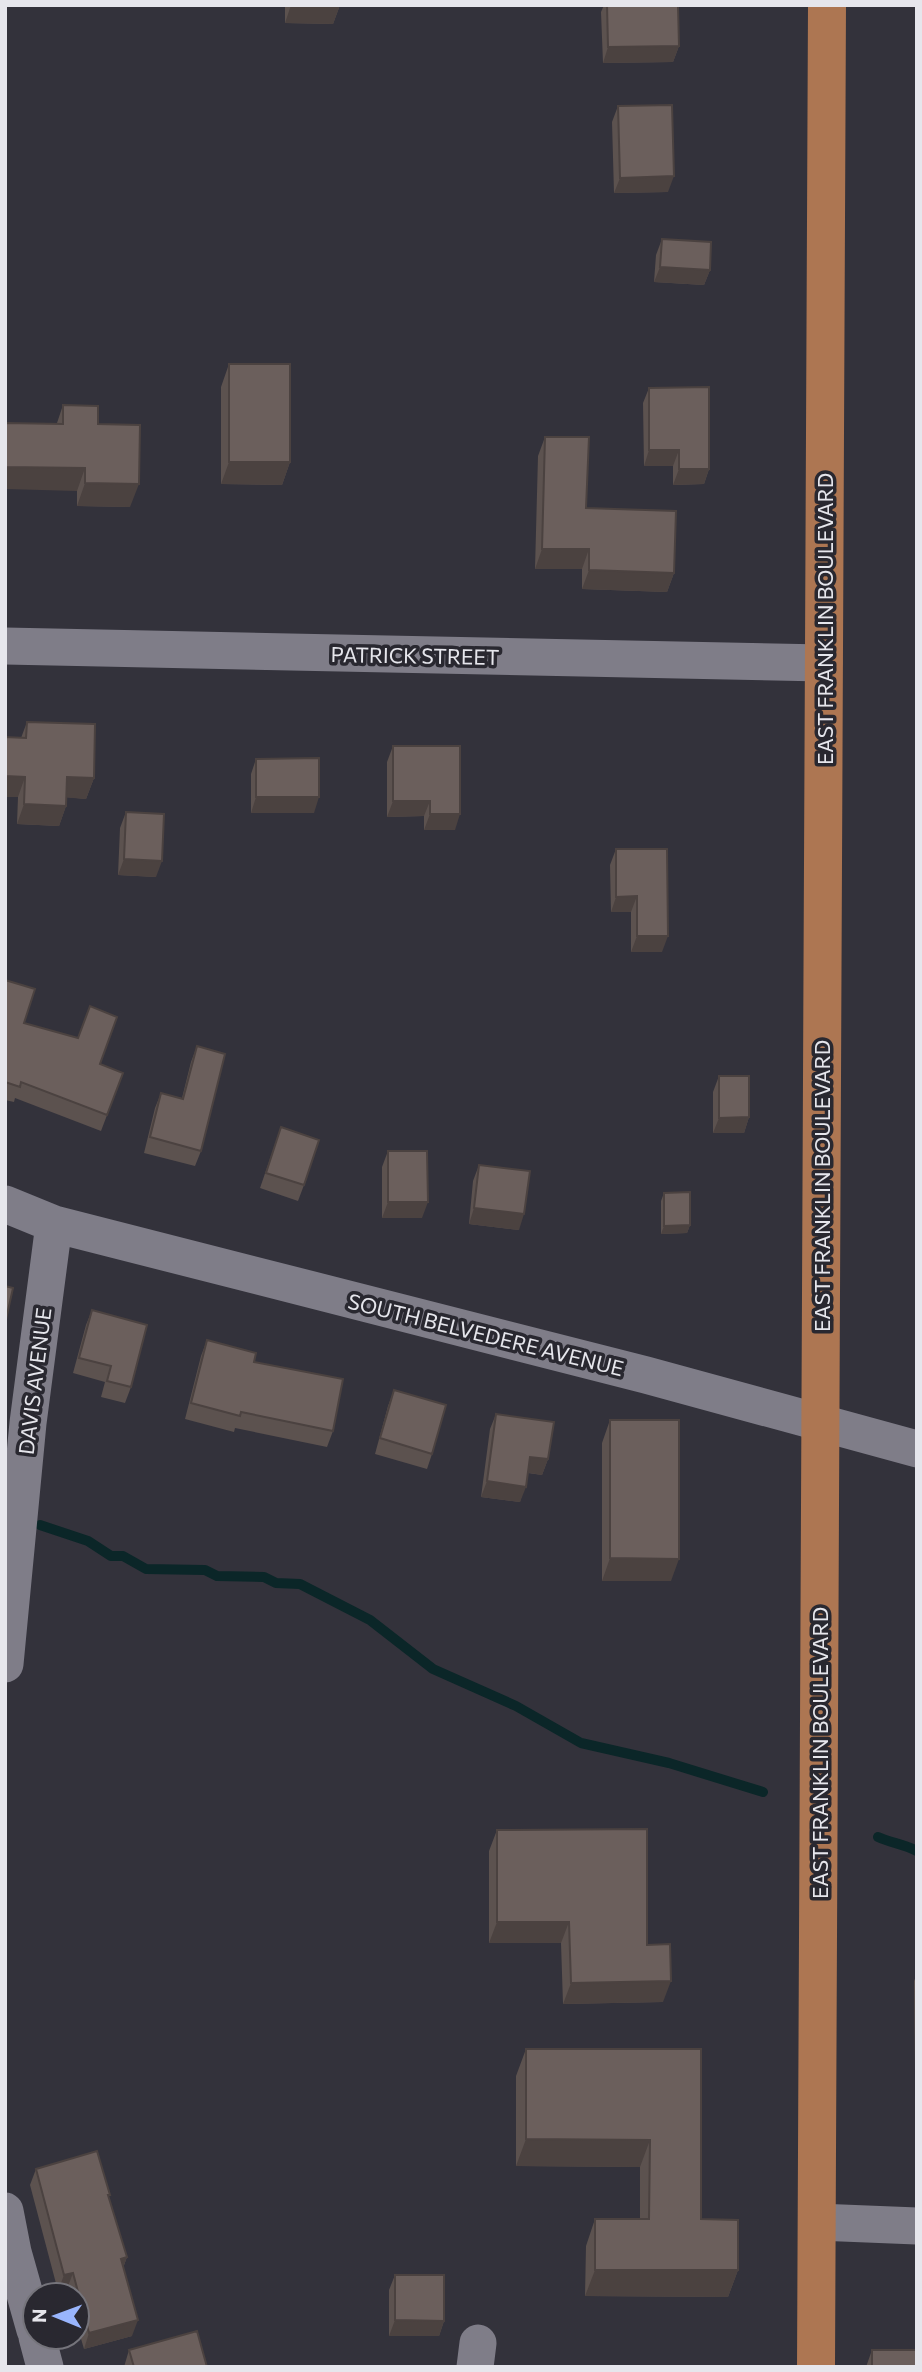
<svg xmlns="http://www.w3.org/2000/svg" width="922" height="2372" viewBox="0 0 922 2372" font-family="Commissioner,sans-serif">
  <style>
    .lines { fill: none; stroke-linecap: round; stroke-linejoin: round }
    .stream { stroke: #0b2628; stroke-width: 10 }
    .minor { stroke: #7f7d88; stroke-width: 37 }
    .primary { stroke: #ad7652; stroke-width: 38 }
    .wall { fill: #5c524f }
    .shaded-wall { fill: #4b4240 }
    .building { fill: #6b5f5c; stroke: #4b4240; stroke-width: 2 }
    .labels { text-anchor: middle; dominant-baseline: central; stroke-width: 7; stroke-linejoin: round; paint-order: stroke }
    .street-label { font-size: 21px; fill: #e6e6ec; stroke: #292830 }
  </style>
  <rect width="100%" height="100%" fill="#33323b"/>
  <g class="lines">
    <!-- stream -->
    <path class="stream" d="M40 1525 88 1541 111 1556H123L146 1569 205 1570 217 1576 264 1577 276 1583 300 1584 370 1620 433 1669 516 1706 581 1743 669 1763 763 1792
      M878 1837C891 1843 904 1844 917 1851"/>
    <!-- minor -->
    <path class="minor" d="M5 646 824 663
      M5 1204 54 1224 646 1375 917 1449
      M5 1664 28 1423 54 1224
      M5 2211 13 2252 35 2330
      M817 2222 917 2226
      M37 2337 45 2367
      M475 2367 478 2343"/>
    <!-- primary -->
    <path class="primary" d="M816 2367 827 5"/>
  </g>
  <!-- wall -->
  <path class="wall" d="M285 5H340L333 24 285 23Z
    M604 5H678L679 46 673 62 603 63 601 12Z
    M618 106 668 192 614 193 612 122Z
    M662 239 710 270 704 285 654 282 656 255Z
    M229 364 290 462 282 485 221 484V387Z
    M649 388 709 469 704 484 673 485V466H644L643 403Z
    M63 405 98 424 130 507 77 506V491L57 423Z
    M545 437 586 508 674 573 667 592 582 589V569H535L538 456Z
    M27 722 94 778 86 799 66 797V806L59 826 17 824 18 797H5V737L21 738Z
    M393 746 455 830H424V816L387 817V762Z
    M256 759 314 813H251V774Z
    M126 812 156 877 118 875 120 828Z
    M616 849 662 952H631V912H611L610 865Z
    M5 980 24 1023 100 1064 123 1073 101 1131 15 1098 14 1102 5 1100Z
    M197 1046 201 1151 195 1166 144 1153 155 1108 161 1093 182 1098 191 1062Z
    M719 1076 749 1117 744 1133H713V1092Z
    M281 1127 304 1185 298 1201 260 1188Z
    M388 1151 422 1218H382V1167Z
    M479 1165 519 1230 469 1224 473 1181Z
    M664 1193 690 1225 687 1233 661 1234V1201Z
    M92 1310 131 1387 125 1403 101 1397 105 1382 73 1373 86 1325Z
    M207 1340 254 1362 333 1431 327 1447 235 1428 234 1432 185 1419 201 1356Z
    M394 1390 432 1454 427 1469 375 1454 388 1406Z
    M496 1414 548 1459 542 1475 528 1473 520 1502 481 1497 490 1429Z
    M610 1420 671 1581H602V1443Z
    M497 1830 647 1945 663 2002 563 2004 561 1943H489V1851Z
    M917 1974V2071H915L914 1981Z
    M526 2049H701V2219L738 2270 728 2297 585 2296 586 2246 595 2219H640V2167L516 2166V2076Z
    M36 2169 109 2198 127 2257 123 2268 132 2336 84 2349 77 2325V2295H69L67 2289 58 2291 30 2185Z
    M395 2275 444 2321 439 2336H389V2290Z
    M129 2350 207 2367H124Z
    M872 2350V2367H866Z"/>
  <!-- shaded-wall -->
  <path class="shaded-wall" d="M291 5H340L333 24 285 23Z
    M679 46 673 62 603 63 608 47Z
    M674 176 668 192 614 193 620 178Z
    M660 267 710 270 704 285 654 282Z
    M649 450H679L673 466H644Z
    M229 462H290L282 485 221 484Z
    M5 467 85 468 77 491 5 489Z
    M679 469H709L704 484 673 485Z
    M85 483 139 484 130 507 77 506Z
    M542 549H589L582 569H535Z
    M589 570 674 573 667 592 582 589Z
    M5 776 25 777 18 797H5Z
    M67 777 94 778 86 799 60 797Z
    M256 797H319L314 813H251Z
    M393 801H430L424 816 387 817Z
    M24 804 66 806 59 826 17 824Z
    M430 814H460L455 830H424Z
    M124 859 162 861 156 877 118 875Z
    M637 896 631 912H611L616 897Z
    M637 936H668L662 952H631Z
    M749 1117 744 1133H713L719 1118Z
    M388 1202H428L422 1218H382Z
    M474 1208 524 1214 519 1230 469 1224Z
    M690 1225 687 1233 661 1234 664 1226Z
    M530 1457 548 1459 542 1475 524 1472Z
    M487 1481 526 1487 520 1502 481 1497Z
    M610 1558 679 1559 671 1581H602Z
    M497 1922H569L561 1943H489Z
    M671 1981 663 2002 563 2004 571 1983Z
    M526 2139 650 2140 640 2167 516 2166Z
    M127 2257 121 2273V2259Z
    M595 2270H738L728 2297 585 2296Z
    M73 2273 67 2289 58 2291 64 2275Z
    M138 2320 132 2336 84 2349 89 2333Z
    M395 2320 444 2321 439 2336H389Z"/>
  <!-- building -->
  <path class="building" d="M607 5H678L679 46 608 47Z
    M672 105 674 176 620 178 618 106Z
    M662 239 711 242 710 270 660 267Z
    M229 364H290V462H229Z
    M709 387V469H679V450H649V388Z
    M63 405 98 406V424L140 425 139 484 85 483V468L5 467V423L63 424Z
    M545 437H589L586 508 676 511 674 573 589 570V549H542Z
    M27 722 95 724 94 778 67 777 66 806 24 804 25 777 5 776V737L26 738Z
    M393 746H460V814H430V801H393Z
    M319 758V797H256V759Z
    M126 812 164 814 162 861 124 859Z
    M616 849H667L668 936H637V896L616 897Z
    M5 980 35 989 24 1023 78 1038 90 1006 117 1017 100 1064 123 1073 107 1115 21 1082 20 1087 5 1082Z
    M197 1046 225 1054 201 1151 150 1137 161 1093 183 1099Z
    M719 1076H749V1117L719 1118Z
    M281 1127 319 1140 304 1185 266 1173Z
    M388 1151H427L428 1202H388Z
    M479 1165 530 1171 524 1214 474 1208Z
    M690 1192V1225L664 1226V1193Z
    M5 1286 13 1288 5 1324Z
    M92 1310 147 1325 131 1387 107 1381 111 1366 79 1358Z
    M207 1340 256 1353 254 1362 343 1379 333 1431 241 1412 240 1416 191 1403Z
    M394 1390 446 1405 432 1454 380 1438Z
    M496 1414 554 1422 548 1459 530 1457 526 1487 487 1481Z
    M610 1420H679V1559L610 1558Z
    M647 1829V1945L670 1944 671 1981 571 1983 569 1922H497V1830Z
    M526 2049H701V2219L738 2220V2270H595V2219H649L650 2140 526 2139Z
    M97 2151 110 2195H108L127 2257 121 2259 138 2320 89 2333 73 2273 64 2275 36 2169Z
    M395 2275H444V2321L395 2320Z
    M197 2331 207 2367H134L129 2350Z
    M872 2350H917V2367H872Z"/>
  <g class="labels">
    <!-- street labels -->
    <g class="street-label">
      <text transform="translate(824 619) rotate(-90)">EAST FRANKLIN BOULEVARD</text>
      <text transform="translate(415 655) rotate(1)">PATRICK STREET</text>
      <text transform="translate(821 1186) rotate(-90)">EAST FRANKLIN BOULEVARD</text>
      <text transform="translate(486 1334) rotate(14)">SOUTH BELVEDERE AVENUE</text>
      <text transform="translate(34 1381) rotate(-83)">DAVIS AVENUE</text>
      <text transform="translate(819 1753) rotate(-90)">EAST FRANKLIN BOULEVARD</text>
    </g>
  </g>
  <!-- border -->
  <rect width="922" height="2372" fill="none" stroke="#e6e6ec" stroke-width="14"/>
  <!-- north arrow -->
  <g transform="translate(56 2316) rotate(271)"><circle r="33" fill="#292830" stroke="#75747b" stroke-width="2"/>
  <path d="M0-5L12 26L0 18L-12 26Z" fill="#99b5fd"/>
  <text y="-10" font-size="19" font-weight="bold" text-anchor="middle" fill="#e6e6ec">N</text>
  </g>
</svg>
